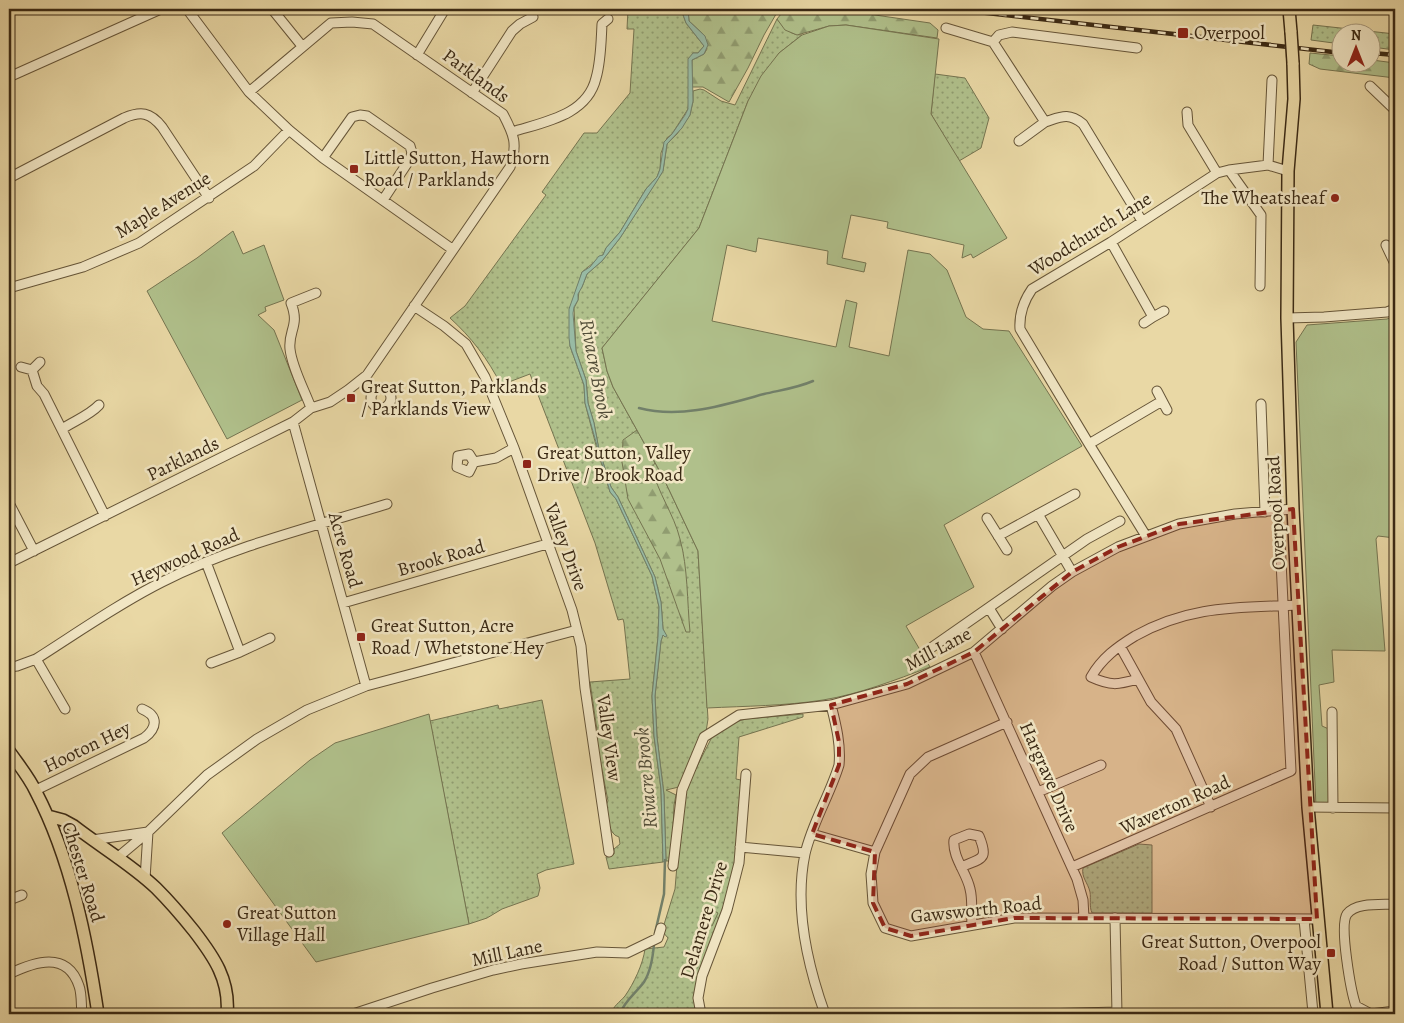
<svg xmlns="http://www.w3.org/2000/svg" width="1404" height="1023" viewBox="0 0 1404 1023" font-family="Alegreya,serif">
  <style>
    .grass { fill: url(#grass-dots); stroke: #757450 }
    .forest { fill: url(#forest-firs); stroke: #757450 }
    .park { fill: #b0c08b; stroke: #757450 }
    .water { fill: #98baa4; stroke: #72806a }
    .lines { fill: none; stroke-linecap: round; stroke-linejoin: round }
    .stream { stroke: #72806a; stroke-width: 2.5 }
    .minor-casing { stroke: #665538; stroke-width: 11 }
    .major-casing { stroke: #3a2914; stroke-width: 14 }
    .minor { stroke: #f1e6c4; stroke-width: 9 }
    .major { stroke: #e9d8a5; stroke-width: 11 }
    .rail-casing { stroke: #3a2914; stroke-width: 4.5 }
    .rail { stroke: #f1e6c4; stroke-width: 2.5; stroke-dasharray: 8; stroke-linecap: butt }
    .major-bridge-casing { stroke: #3a2914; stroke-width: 14; stroke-linecap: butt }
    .major-bridge { stroke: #e9d8a5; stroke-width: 11 }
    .marked { fill: #8f2418; fill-opacity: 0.2; stroke: #8f2418; stroke-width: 4; stroke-dasharray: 10 6; stroke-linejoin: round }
    .poi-dot { fill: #8f2418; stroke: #f1e6c4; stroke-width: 2 }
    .labels { text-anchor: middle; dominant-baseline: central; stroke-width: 5; stroke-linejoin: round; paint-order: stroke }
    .poi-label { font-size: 19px; fill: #3a2914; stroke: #f1e6c4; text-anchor: start }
    .street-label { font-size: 19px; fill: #3a2914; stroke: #f1e6c4 }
    .water-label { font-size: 20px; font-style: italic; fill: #524d38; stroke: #f1e6c4 }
  </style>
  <defs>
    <pattern id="grass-dots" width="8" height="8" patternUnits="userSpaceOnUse" patternTransform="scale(1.25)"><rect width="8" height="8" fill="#b0c08b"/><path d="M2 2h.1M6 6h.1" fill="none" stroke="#909c70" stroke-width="1.8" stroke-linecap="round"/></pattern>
    <pattern id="forest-firs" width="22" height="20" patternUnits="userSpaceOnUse" patternTransform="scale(1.25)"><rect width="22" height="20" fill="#b0c08b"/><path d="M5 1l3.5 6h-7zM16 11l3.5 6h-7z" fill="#909c70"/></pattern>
  </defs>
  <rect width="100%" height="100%" fill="#e9d8a5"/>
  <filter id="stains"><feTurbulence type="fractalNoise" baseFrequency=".004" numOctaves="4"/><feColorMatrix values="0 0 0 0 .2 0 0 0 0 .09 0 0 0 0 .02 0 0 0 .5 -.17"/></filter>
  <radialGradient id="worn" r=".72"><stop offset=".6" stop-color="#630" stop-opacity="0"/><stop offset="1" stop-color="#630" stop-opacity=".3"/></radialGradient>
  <!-- grass -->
  <path class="grass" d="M628 9H681L686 23 704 46 698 53H693L688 109 672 134 667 138 661 153 660 169 657 177 646 189 620 232 606 248 603 255 582 272 573 303 570 307V346L584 385 585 403 597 449 610 492 616 499 652 576 659 607 658 637 652 696 654 736 661 789 663 862 609 869 606 857 614 854V849L620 844 619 837C607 834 608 815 606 805L608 801 595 734 597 730 590 682 630 679 624 623 623 619 618 620 595 543 530 374 501 385C488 359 471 337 450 318L465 306 546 195 542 192 584 133H597L630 93 634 29H627Z
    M777 19C784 28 790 35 802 35L779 53 748 101 699 228 602 348 607 371 613 387 663 477 698 551 708 719 706 732 679 787 666 790 676 795 674 805 672 861H666L664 795 657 737 655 696 661 641 663 634 666 636 663 629 661 602 655 577 618 497 611 487 599 450 594 423 588 403 586 380 576 351 574 308 578 300 579 291 582 287 587 274 602 261 620 238 663 171 667 144 677 134 690 115 693 101V91L700 89 704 90 721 101 735 105Z
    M1313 25 1395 34V50L1372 47V32H1342L1341 44 1311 40Z
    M935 74 965 78 989 118 981 148 959 161 931 114Z
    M542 700 574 864 546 870 537 874 540 888 538 896 502 909 487 918 469 924 430 721 498 705 499 709Z
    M803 714V717L739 737 736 779 741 780 736 864 728 899 698 975V1014H611C613 1006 620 1002 625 996 634 983 643 964 645 949L664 947 668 938 662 931 675 889 683 794 712 737 728 724 746 719Z
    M1139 844 1152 845V913H1092C1089 906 1091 899 1090 892 1088 883 1081 877 1083 868Z"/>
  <!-- forest -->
  <path class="forest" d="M688 9H779L764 35 748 68 729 102 703 87H692V60L704 54 707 49 702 33 689 21Z
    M785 9H834L930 23 938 30 937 38 846 25 829 26 797 35 785 30 777 19Z
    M1310 53 1341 56 1342 62H1372V60L1395 63V78L1320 69 1309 64Z
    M637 430 655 463 652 467C657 492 674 514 680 539 688 568 687 601 690 632H686L660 559 628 499 622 462 623 440Z"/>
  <!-- park -->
  <path class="park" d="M846 25 939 39 931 114 1007 238 973 258 971 254 962 258 964 245 887 228 888 222 851 215 842 258 866 263 864 272 827 264 828 251 758 238 756 252 727 245 712 321 836 347 846 300 857 303 849 347 889 356 908 250 930 254 947 270 966 317 983 329 1009 331 1082 446 944 525 974 587 906 626 930 667C895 680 860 694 823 700 785 706 746 706 707 708L698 551 663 477 613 387 607 371 602 348 699 228 748 101 761 76 779 53 802 35 829 26Z
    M233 231 243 254 264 245 284 300 265 307 266 311 258 315 274 330 302 400 227 439 147 291 197 258Z
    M1395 316V538L1378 536 1376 539 1385 651 1332 650 1334 682 1319 685 1322 726 1331 730 1332 807H1316L1296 342 1307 325 1387 319Z
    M429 714 469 924 316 962 222 833 310 760 335 743Z
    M707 907 718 913 712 926 703 923Z"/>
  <!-- water -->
  <path class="water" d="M681 9H688L689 21 705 36 708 45 704 54 692 60 693 101 690 115 682 128 667 144 663 171 657 181 620 238 602 261 587 274 582 287 578 294V300L574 307 573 313 576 351 586 380 588 403 594 423 599 450 611 487 618 497 655 577 661 602 663 629 667 636 665 637 663 635 661 641 655 696 657 737 664 795 666 861 663 862 661 789 654 736 652 696 658 637 659 607 652 576 616 499 610 492 585 403 584 385 570 346 569 338V309L582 272 590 267 599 256 603 255 606 248 620 232 646 189 657 177 660 169 664 142 672 134 685 115 688 109V59L693 53H698L704 46 686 23Z"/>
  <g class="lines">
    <!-- stream -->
    <path class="stream" d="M639 408C681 419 724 405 764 394 781 390 797 388 813 381
      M655 933 664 894 665 860
      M620 1014C624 1001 636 993 644 982 651 971 653 956 654 944"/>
    <defs>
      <path id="minor" d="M187 9 249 92 289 130 323 158 452 249
        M272 9 302 46
        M1393 9 1395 12
        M946 28 993 42
        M1137 48 1012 32 999 35 993 42 1045 122C1061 117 1068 112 1083 124L1142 221
        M417 55 445 9
        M9 77 161 9
        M1370 86 1395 110
        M472 93 512 31 520 24 533 17
        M1187 112 1188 125 1217 173
        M512 132C543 122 587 116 596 78 601 61 601 42 602 24L608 19
        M1019 141 1045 122
        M323 158 352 117 360 115 367 116 410 146 412 153 410 159 383 200
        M1268 165 1272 80
        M1229 170 1261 215 1260 286
        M9 178 124 118C141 111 150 112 162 127L209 198
        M1111 242 1153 317 1164 311
        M1386 245 1395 264
        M9 288 83 267 139 243 254 166 289 130
        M414 306 444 326 466 344 485 377 514 448 572 610 581 646 585 688 609 852
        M1287 318 1324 317 1387 312 1395 309
        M1144 323 1153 317
        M21 367 32 370 37 386 44 394 105 516
        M32 370 40 362
        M371 398a10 10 0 1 1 20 0a10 10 0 1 1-20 0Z
        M1157 391 1167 410
        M1261 404 1265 512
        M311 408C305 391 292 368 290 349 288 330 300 326 291 303L316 293
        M293 422 366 686
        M62 429C74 421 90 415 99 405
        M1089 444 1162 401
        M474 462 469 454 458 456 457 467 469 472 474 462 496 458 514 448
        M9 503 34 551
        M1038 514 1072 572
        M987 518 1007 550
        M998 536 1075 494
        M1146 536 1089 444 1020 329C1019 314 1023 302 1032 289L1111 242 1217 173 1229 170 1268 165 1288 171
        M206 562 240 652 270 638
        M9 563 293 422 311 408 330 402 348 390 367 375 510 167C518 144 514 135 503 114L373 24 352 22 331 23 249 92
        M343 603 547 544
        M989 608 1002 629
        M1120 646 1151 702 1176 729 1211 807
        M928 650 1087 539 1120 521
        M974 652 1077 879 1083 900 1084 918
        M36 659 65 709
        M211 663 240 652
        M9 667 17 666 36 659C77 633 118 604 162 582 233 546 312 527 387 504
        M1138 679C1117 685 1111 686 1091 677 1102 658 1117 647 1135 636 1191 605 1237 608 1298 605
        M1332 712 1333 808
        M1007 722 928 757 910 774 875 852 871 874 873 903 885 928 911 936 1014 918 1317 919
        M36 790 144 738C157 728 159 716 142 709
        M1038 792 1101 765
        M1308 807 1395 808
        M812 834 875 852
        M92 840 148 832
        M740 847 805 853
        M117 858 148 832 207 775 257 739 307 710 366 686 577 630
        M673 866 682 790 704 737 739 715 831 705 907 684 974 652 1052 586 1072 572 1118 547 1179 524 1235 514 1293 509
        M961 867C982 858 989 860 979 836L969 834 954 840C952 857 967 873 970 889 973 900 971 914 972 925
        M1072 867 1291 771 1280 540
        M145 879 148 832
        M9 900 22 895
        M1395 904C1382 905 1356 902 1347 914 1339 925 1351 992 1356 1006L1371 1014 1395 1011
        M1115 918 1117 1014
        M1304 919 1313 1013 1304 1014
        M9 974C34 962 67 950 79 986 82 994 81 1006 82 1014
        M353 1014 432 988 493 970 521 964 597 952 627 953 658 938 661 928
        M701 1014 698 998 702 976 727 910 739 863 746 774
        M825 1014C807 964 794 907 805 854 812 823 830 795 839 765 841 744 836 725 831 705
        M1042 1014 1117 1012"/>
      <path id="major" d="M1289 9 1291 32
        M1293 63 1294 99 1288 171 1287 318 1293 509 1308 807 1327 1014
        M9 751C18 764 29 777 36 792 71 859 87 940 98 1014
        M48 816 63 820 74 826C101 847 132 865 156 888 170 902 182 916 194 931 214 957 230 980 227 1014"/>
    </defs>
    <!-- minor casing -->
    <use href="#minor" class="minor-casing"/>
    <!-- major casing -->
    <use href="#major" class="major-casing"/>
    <!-- minor -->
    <use href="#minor" class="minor"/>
    <!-- major -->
    <use href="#major" class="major"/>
    <defs>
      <path id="rail" d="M951 9 1342 53
        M1372 53 1395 55"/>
    </defs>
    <!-- rail casing -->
    <use href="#rail" class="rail-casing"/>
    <!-- rail -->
    <use href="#rail" class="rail"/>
    <defs>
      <path id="major-bridge" d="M1291 32 1293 63"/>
    </defs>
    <!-- major-bridge casing -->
    <use href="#major-bridge" class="major-bridge-casing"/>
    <!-- major-bridge -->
    <use href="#major-bridge" class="major-bridge"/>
  </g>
  <!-- marked area -->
  <path class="marked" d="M1293 509 1317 919 1014 918 911 936 885 928 873 903 875 852 812 834 839 765V742L831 705 907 684 974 652 1072 572 1118 547 1179 524Z"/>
  <!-- markers -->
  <g class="poi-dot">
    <rect x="1177" y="27" width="12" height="12" rx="2.5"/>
    <rect x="349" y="164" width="10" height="10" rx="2.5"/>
    <circle cx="1335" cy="198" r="5"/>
    <rect x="346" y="393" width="10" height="10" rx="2.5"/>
    <rect x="522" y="459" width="10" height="10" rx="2.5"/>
    <rect x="356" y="632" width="10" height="10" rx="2.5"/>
    <circle cx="227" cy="924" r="5"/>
    <rect x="1326" y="948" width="10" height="10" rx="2.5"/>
  </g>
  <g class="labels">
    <!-- poi labels -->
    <g class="poi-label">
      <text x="1194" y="33">Overpool</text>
      <text x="364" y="158">Little Sutton, Hawthorn<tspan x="364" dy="22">Road / Parklands</tspan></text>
      <text x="1325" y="198" text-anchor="end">The Wheatsheaf</text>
      <text x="361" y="387">Great Sutton, Parklands<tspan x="361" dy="22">/ Parklands View</tspan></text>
      <text x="537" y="453">Great Sutton, Valley<tspan x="537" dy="22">Drive / Brook Road</tspan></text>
      <text x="371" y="626">Great Sutton, Acre<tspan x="371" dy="22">Road / Whetstone Hey</tspan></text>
      <text x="237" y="913">Great Sutton<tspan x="237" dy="22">Village Hall</tspan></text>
      <text x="1321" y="942" text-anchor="end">Great Sutton, Overpool<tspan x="1321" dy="22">Road / Sutton Way</tspan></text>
    </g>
    <!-- street labels -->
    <g class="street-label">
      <text transform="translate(476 76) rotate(36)">Parklands</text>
      <text transform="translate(163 205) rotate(-32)">Maple Avenue</text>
      <text transform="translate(1090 234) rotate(-32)">Woodchurch Lane</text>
      <text transform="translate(183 459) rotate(-26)">Parklands</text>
      <text transform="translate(1276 513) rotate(-93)">Overpool Road</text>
      <text transform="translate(566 547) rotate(70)">Valley Drive</text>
      <text transform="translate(345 550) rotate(74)">Acre Road</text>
      <text transform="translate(185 557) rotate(-24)">Heywood Road</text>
      <text transform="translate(441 558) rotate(-16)">Brook Road</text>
      <text transform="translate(938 649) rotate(-28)">Mill Lane</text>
      <text transform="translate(609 738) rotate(82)">Valley View</text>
      <text transform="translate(87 747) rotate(-26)">Hooton Hey</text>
      <text transform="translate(1049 777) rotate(66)">Hargrave Drive</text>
      <text transform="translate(1175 805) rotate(-24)">Waverton Road</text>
      <text transform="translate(83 872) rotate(73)">Chester Road</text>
      <text transform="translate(976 910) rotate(-6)">Gawsworth Road</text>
      <text transform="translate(704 920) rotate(-73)">Delamere Drive</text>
      <text transform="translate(507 953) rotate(-12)">Mill Lane</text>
    </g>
    <!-- water labels -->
    <g class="water-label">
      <text transform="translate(596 369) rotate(79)">Rivacre Brook</text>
      <text transform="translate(646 778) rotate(-95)">Rivacre Brook</text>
    </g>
  </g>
  <!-- margin -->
  <rect width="1404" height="1023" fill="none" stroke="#e9d8a5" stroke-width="30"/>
  <rect x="10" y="10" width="1384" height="1003" fill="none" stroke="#3a2914" stroke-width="2.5"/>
  <rect x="15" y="15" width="1374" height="993" fill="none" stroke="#3a2914"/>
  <!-- north arrow -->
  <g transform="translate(1356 48)"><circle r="24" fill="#f1e6c4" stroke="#a89a7e"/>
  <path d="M0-4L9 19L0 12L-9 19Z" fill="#8f2418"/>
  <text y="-8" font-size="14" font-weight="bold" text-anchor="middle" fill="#3a2914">N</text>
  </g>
  <rect width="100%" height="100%" filter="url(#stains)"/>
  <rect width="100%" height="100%" fill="url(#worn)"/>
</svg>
